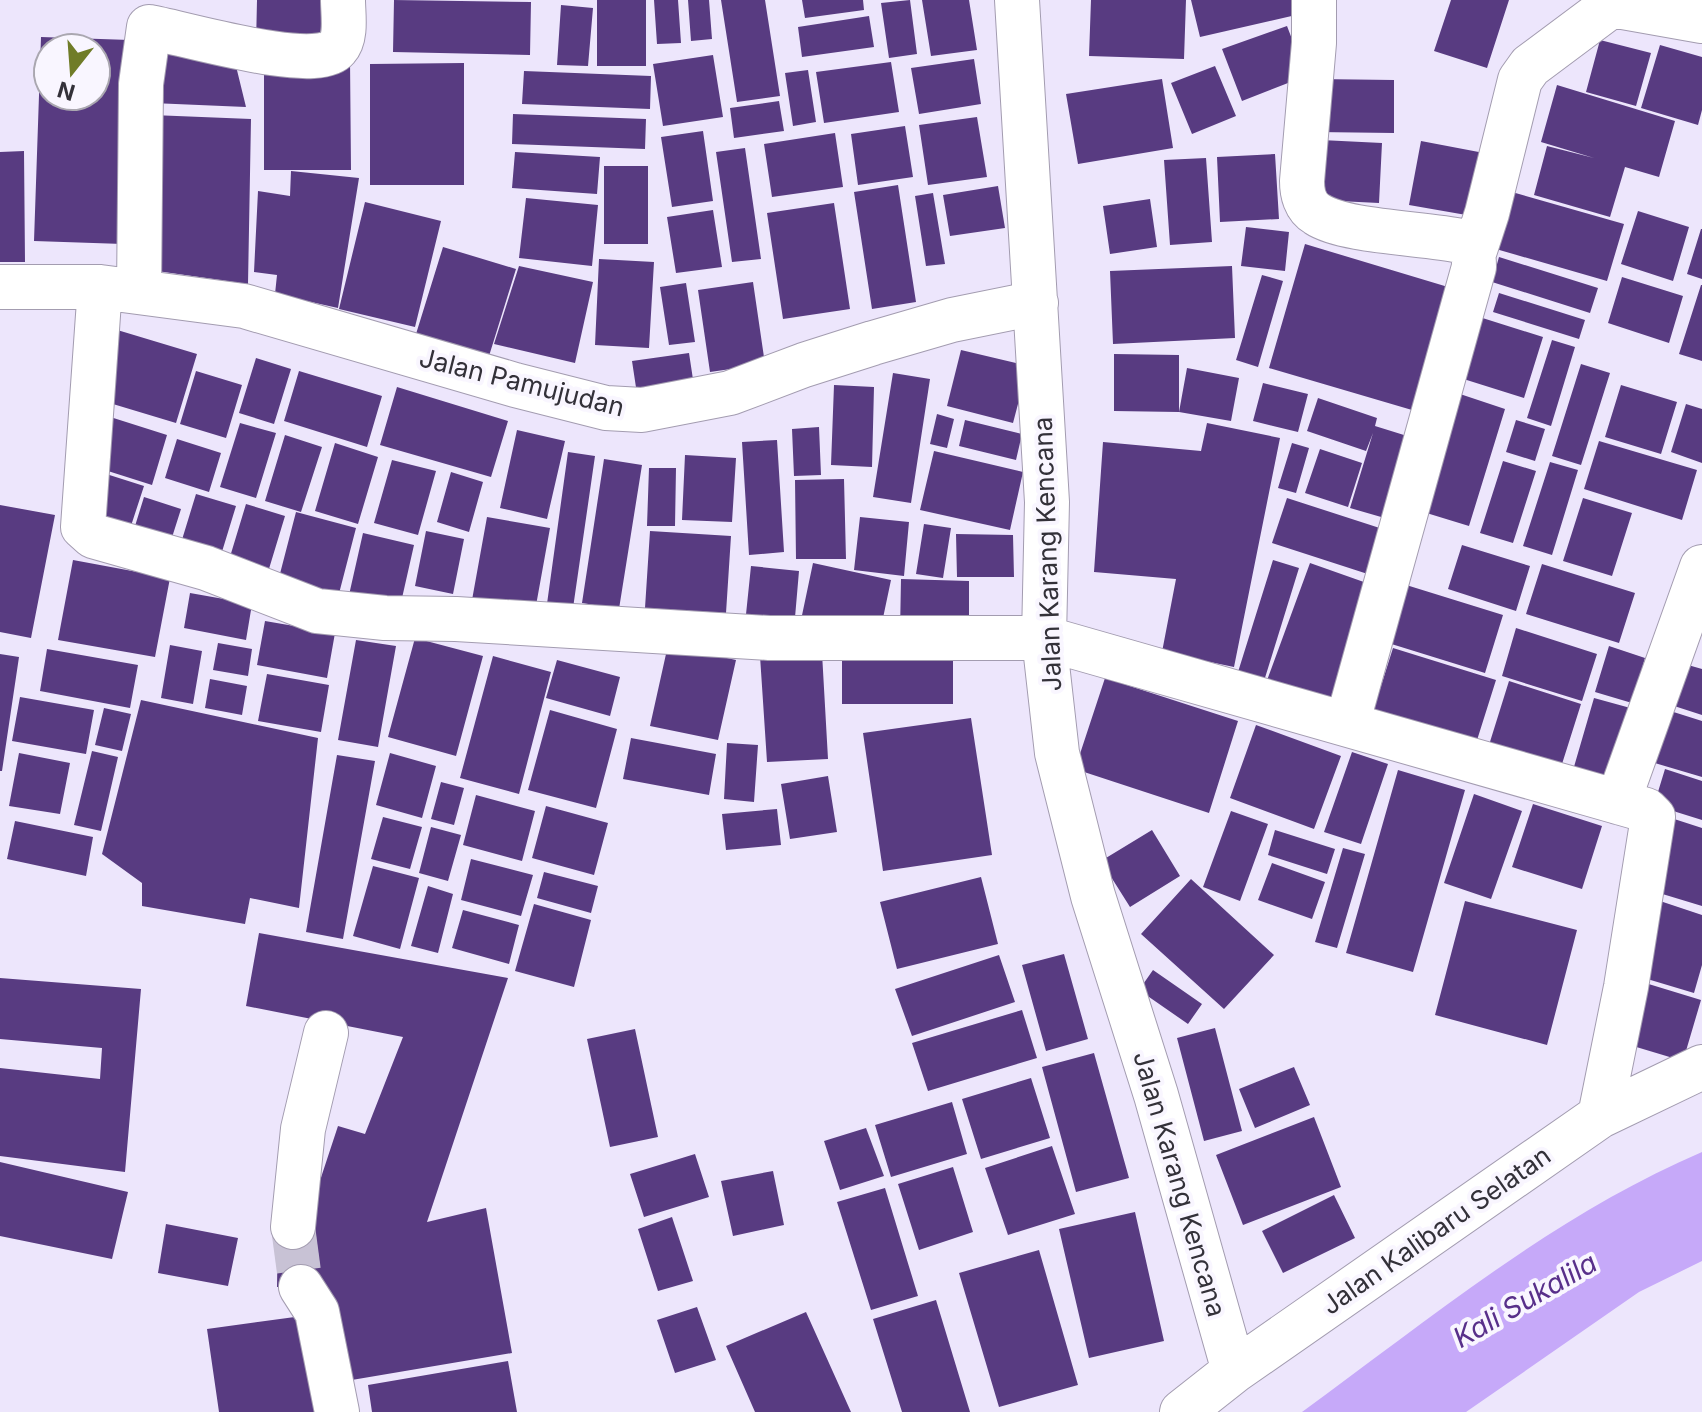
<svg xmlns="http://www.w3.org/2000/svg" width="1702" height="1412" viewBox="0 0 1702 1412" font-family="Inter,sans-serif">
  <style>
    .water { fill: #c6a9f9 }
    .building { fill: #583b81; fill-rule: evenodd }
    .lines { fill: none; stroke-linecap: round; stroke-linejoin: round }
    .minor-tunnel { stroke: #c8c2d5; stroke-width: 44; stroke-dasharray: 44 22; stroke-linecap: butt }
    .minor-casing { stroke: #a39cb0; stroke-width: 46 }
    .minor { stroke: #fff; stroke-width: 44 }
    .labels { text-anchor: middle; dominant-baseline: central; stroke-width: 8; stroke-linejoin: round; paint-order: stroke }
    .street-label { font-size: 26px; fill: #333139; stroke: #f9f6ff }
    .water-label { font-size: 28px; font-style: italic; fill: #582f8a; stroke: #f9f6ff }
  </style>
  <rect width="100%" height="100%" fill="#ede6fc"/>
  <!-- water -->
  <path class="water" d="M1702 1152V1261L1639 1292 1466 1412H1302C1431 1318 1555 1215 1702 1152Z"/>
  <!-- building -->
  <path class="building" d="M257 0H326L324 48 256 45Z
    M394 0 531 2 530 55 393 52Z
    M597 0H646V66H597Z
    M654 0H678L681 43 657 44Z
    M688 0H709L712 39 691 41Z
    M721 0H765L780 96 737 102Z
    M802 0H863L864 10 805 18Z
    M910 0 917 54 889 58 881 3Z
    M922 0H969L977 50 931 56Z
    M1091 0H1186L1184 59 1089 56Z
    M1191 0H1292L1296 15 1200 37Z
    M1451 0H1509L1487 68 1434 51Z
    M561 5 593 8 588 66 557 65Z
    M869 16 874 47 802 57 798 27Z
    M1287 26 1306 76 1242 101 1222 49Z
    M41 37 130 40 123 244 34 241ZM48 48H96V96H48Z
    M1600 40 1651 53 1636 106 1586 92Z
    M1660 45 1702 57V110L1698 125 1641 108Z
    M164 46 235 62 246 107 152 103Z
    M713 55 723 117 663 126 653 64Z
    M264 59H350L351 170H264Z
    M974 59 981 104 919 114 911 68Z
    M891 62 899 112 824 123 816 72Z
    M464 63V185H370V64Z
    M1215 66 1236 116 1192 134 1171 83Z
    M808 70 816 122 793 126 785 73Z
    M524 71 651 76 650 109 522 104Z
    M1162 79 1173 148 1078 164 1066 94Z
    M1316 79 1394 80V133L1316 132Z
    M1557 85 1675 121 1659 177 1625 167 1610 217 1534 195 1547 146 1594 158 1541 142Z
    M779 101 784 131 734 138 730 108Z
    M513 114 646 119 645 149 512 144Z
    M152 115 251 119 248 284 150 270Z
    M977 117 987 177 928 185 919 125Z
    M905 126 913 177 858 185 851 134Z
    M703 131 713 201 672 207 661 137Z
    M835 133 843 187 772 197 764 144Z
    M1321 140 1382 143 1379 203 1318 200Z
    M1421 141 1484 153 1472 216 1409 205Z
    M745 148 761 259 732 262 716 152Z
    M24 151 25 262H0V152Z
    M515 152 600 157 597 194 512 188Z
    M1275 154 1279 219 1220 222 1217 157Z
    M1206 158 1212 242 1170 245 1164 160Z
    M604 166H648V244H604Z
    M291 171 359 178 338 308 275 294 277 275 254 272 258 191 290 196Z
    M898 185 916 302 872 309 854 192Z
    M998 186 1005 228 950 236 943 195Z
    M1505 190 1624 224 1607 281 1489 247Z
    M933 193 945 264 926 266 915 196Z
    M526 198 598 205 592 266 519 258Z
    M1150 199 1157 247 1110 254 1103 206Z
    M365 202 441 221 415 327 339 309Z
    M834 203 850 309 783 319 767 213Z
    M713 210 722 267 676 273 667 217Z
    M1638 211 1689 227 1673 281 1621 264Z
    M1246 227 1289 232 1285 271 1241 266Z
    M1701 229H1702V279L1687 274Z
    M1305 244 1448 287 1412 410 1269 368Z
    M443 247 516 269 489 356 416 334Z
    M1499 257 1598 288 1590 313 1492 282Z
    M599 259 654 262 649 348 595 345Z
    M519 266 593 282 575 363 494 344Z
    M1232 266 1235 338 1113 344 1110 271Z
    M1262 275 1283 281 1258 367 1236 360Z
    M1622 277 1683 296 1669 343 1608 323Z
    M753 282 765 364 710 372 698 290Z
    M686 283 695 342 669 345 660 287Z
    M1701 285H1702V361L1679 354Z
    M1499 293 1585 320 1579 339 1493 312Z
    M1473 315 1543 337 1524 398 1454 376Z
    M114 329 197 354 176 423 93 398Z
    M1552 340 1575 347 1551 426 1527 418Z
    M961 350 1028 366 1013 423 947 406Z
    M689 353 694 386 637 394 632 361Z
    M1114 354 1179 355V412L1114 411Z
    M256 358 291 369 274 424 239 413Z
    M1581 364 1610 373 1581 465 1552 456Z
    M1187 368 1239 378 1231 421 1179 412Z
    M196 371 242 385 226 438 180 424Z
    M299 371 382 396 367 447 284 421Z
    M893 373 930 379 911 503 873 497Z
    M1263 383 1308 394 1298 432 1253 421Z
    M834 385 874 387 872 467 831 465Z
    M1621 385 1677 402 1661 454 1605 437Z
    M397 387 508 421 491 477 380 445Z
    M1457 393 1505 409 1469 526 1420 511Z
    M1318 398 1377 418 1375 426 1420 440 1395 521 1350 508 1373 433 1366 451 1307 431Z
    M1686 404 1702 409V463L1671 452Z
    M937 414 954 419 947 448 930 444Z
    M104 415 167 435 152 485 89 465Z
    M965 420 1022 434 1016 460 959 446Z
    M1516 420 1545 429 1535 461 1506 452Z
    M240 423 276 433 256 498 220 487Z
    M1207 423 1280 438 1234 667 1162 652 1176 579 1094 572 1103 442 1201 451Z
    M819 427 821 475 794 476 792 429Z
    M517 430 565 441 547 519 500 508Z
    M285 435 322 447 301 512 265 501Z
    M177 439 221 453 209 492 165 478Z
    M777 440 784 552 749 555 742 442Z
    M1599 441 1697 470 1682 520 1584 489Z
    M335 443 378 457 358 524 315 511Z
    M1292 443 1309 448 1296 493 1278 488Z
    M1320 449 1362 463 1348 507 1305 493Z
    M934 451 1023 472 1010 530 920 510Z
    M568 452 595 456 572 615 546 611Z
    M685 455 736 458 732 522 682 520Z
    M604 459 642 465 619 609 582 603Z
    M392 460 436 471 418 535 374 523Z
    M1503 461 1536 471 1513 543 1480 533Z
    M1550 462 1578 470 1552 555 1523 546Z
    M649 468H676L675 526H647Z
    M100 472 144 486 128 535 85 522Z
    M451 472 483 482 469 532 437 522Z
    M844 479 846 559H796L795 480Z
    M196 494 236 506 217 568 177 556Z
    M144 497 181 509 168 550 131 539Z
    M1287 498 1392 532 1377 577 1272 543Z
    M1583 498 1632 513 1612 576 1563 561Z
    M246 504 285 516 265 582 226 570Z
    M0 505 55 515 31 638 0 632Z
    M296 512 356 528 335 609 275 593Z
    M487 517 550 528 535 611 472 600Z
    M860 517 909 522 904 576 854 570Z
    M924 524 951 528 943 578 916 574Z
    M426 531 464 539 453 594 415 586Z
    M650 531 731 536 726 613 645 608Z
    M363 533 414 545 400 607 349 595Z
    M956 534 1013 535 1014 577H957Z
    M1462 545 1530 566 1516 611 1448 589Z
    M73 560 170 578 155 657 58 640Z
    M1273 560 1299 568 1264 681 1238 672Z
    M813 563 891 580 879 637 801 620Z
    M1310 563 1378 587 1331 719 1262 694Z
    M1542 564 1635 593 1619 643 1526 614Z
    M751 566 799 571 794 629 745 624Z
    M901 579 969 581V633L900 632Z
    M1403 584 1503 615 1485 673 1385 642Z
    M190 593 252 604 246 640 184 628Z
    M265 621 335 633 327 678 257 665Z
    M1516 628 1597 654 1582 701 1502 676Z
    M415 638 483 656 456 756 388 737Z
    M356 640 396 646 378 747 338 740Z
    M218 643 252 649 248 676 213 670Z
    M170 645 202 651 193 704 161 698Z
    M668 645 736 660 718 740 650 726Z
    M1609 646 1645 658 1632 703 1595 692Z
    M1393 648 1496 680 1472 756 1369 724Z
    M47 649 138 665 130 708 40 691Z
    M842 649 953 651V704H842Z
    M822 653 828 759 767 762 760 656Z
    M0 654 19 657 2 771H0Z
    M493 656 551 672 519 794 460 778Z
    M557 660 620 677 610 716 546 698Z
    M1681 663 1702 669V715L1668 704Z
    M267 674 329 685 321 732 258 721Z
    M1105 678 1238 721 1209 813 1075 769Z
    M210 679 247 686 242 715 205 708Z
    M1509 681 1581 704 1556 783 1484 761Z
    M20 697 94 710 86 754 12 741Z
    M1594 698 1634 709 1608 796 1569 784Z
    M141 700 318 738 299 908 250 898 245 924 142 906V883L102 854Z
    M104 708 131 714 122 751 95 745Z
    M1664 709 1702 721V777L1648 761Z
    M550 710 617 729 596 808 528 790Z
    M971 718 992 855 883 871 863 733Z
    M1256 725 1341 756 1314 829 1230 798Z
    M631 738 716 754 709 795 623 779Z
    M727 743 758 745 754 802 724 799Z
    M92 751 118 757 101 831 74 825Z
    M1352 752 1388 764 1361 844 1324 832Z
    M19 753 70 763 60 814 9 806Z
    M390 753 436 766 422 818 376 805Z
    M337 755 375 761 343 939 306 932Z
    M1665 769 1702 781V820L1654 805Z
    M1398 770 1465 790 1413 972 1346 953Z
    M828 776 837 832 790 839 781 784Z
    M441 782 464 788 454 825 431 819Z
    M1474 794 1522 811 1491 899 1444 883Z
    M476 795 535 811 522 861 463 845Z
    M1533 804 1602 826 1582 889 1512 867Z
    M546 806 608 823 594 875 532 858Z
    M777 809 781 845 726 850 722 814Z
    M1231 811 1268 824 1240 901 1203 887Z
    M383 817 422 827 410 869 371 859Z
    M1668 817 1702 828V906L1646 889Z
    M15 821 93 837 86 876 7 859Z
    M431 827 461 835 448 881 419 873Z
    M1152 830 1180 876 1130 907 1101 861Z
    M1275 830 1335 849 1327 874 1268 855Z
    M1343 848 1365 854 1337 948 1315 942Z
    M471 859 533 875 521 916 461 900Z
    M1272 863 1325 882 1312 919 1258 900Z
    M373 866 419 878 400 949 353 936Z
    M544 872 598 886 591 913 537 898Z
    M981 877 998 944 897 969 880 902Z
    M1191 879 1274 955 1224 1009 1141 934Z
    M428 886 453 894 438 953 411 946Z
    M1657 900 1702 915V965L1694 993 1634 975Z
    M1465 901 1577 930 1547 1045 1435 1015Z
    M534 904 591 920 574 987 515 971Z
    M463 910 519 925 509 964 452 948Z
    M259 933 508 978 427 1222 486 1208 512 1353 334 1383 320 1287H277L278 1226H305L338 1126 365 1134 403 1037 246 1006Z
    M1064 954 1088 1039 1046 1051 1022 965Z
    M999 955 1015 1002 912 1036 895 989Z
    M1153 970 1202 1004 1188 1024 1139 990Z
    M0 978 141 989 125 1172 0 1156V1068L100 1079 102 1048 0 1039Z
    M1642 982 1701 1000 1683 1061 1623 1043Z
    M1022 1010 1037 1058 928 1091 912 1043Z
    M1215 1028 1242 1131 1204 1141 1177 1038Z
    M635 1029 658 1137 610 1147 587 1039Z
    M1094 1053 1129 1178 1076 1192 1042 1067Z
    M1294 1067 1310 1105 1255 1128 1239 1089Z
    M1031 1078 1050 1138 981 1159 962 1099Z
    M952 1102 967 1154 891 1177 875 1125Z
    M1314 1117 1341 1187 1243 1225 1216 1155Z
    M866 1128 884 1176 840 1190 824 1141Z
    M1052 1146 1075 1214 1008 1235 985 1168Z
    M695 1154 709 1197 644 1217 630 1174Z
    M0 1162 128 1192 112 1259 0 1236Z
    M953 1167 973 1232 919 1250 898 1184Z
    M773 1171 784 1225 733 1236 721 1181Z
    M885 1188 918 1296 871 1310 837 1202Z
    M1334 1195 1355 1238 1283 1273 1262 1231Z
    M1135 1212 1164 1341 1089 1358 1059 1229Z
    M672 1217 693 1281 658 1291 638 1229Z
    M166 1224 238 1238 228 1286 158 1273Z
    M1039 1250 1078 1385 999 1407 959 1273Z
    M936 1300 970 1412H902L873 1319Z
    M697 1307 716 1360 675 1373 657 1320Z
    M806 1312 851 1412H755L726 1346Z
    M317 1314 331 1412H219L207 1329Z
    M508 1361 517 1412H372L368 1385Z"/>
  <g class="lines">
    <!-- minor-tunnel -->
    <path class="minor-tunnel" d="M293 1227 301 1287"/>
    <defs>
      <path id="minor" d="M1017 0 1047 502 1044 638 1057 753 1093 896 1156 1095 1234 1371
        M1314 0V43L1302 181C1302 193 1305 207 1317 214 1344 232 1425 233 1461 241 1473 248 1474 253 1474 267L1347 724
        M1474 253 1487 213 1520 80 1530 66 1609 7H1623L1702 21
        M0 287H100L244 306 515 385 606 408 642 410 730 393 804 365 873 343 952 320 1036 303
        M100 287 83 527 93 536 206 568 317 611 385 618 456 619 769 638H1044L1646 810 1653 817 1626 987 1600 1116
        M139 292 141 84 149 27C183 33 316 73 337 48 347 37 343 14 343 0
        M1618 802 1702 567
        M293 1227 303 1129 326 1033
        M301 1287 317 1312 337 1412
        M1182 1412 1234 1371 1600 1116 1702 1067"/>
    </defs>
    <!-- minor casing -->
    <use href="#minor" class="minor-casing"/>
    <!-- minor -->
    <use href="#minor" class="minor"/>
  </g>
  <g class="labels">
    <!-- street labels -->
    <g class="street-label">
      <text transform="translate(522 382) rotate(14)">Jalan Pamujudan</text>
      <text transform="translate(1047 554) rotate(-92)">Jalan Karang Kencana</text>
      <text transform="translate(1180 1184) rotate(74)">Jalan Karang Kencana</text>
      <text transform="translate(1436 1230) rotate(-35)">Jalan Kalibaru Selatan</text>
    </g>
    <!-- water labels -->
    <g class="water-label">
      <text transform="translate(1525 1300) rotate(-30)">Kali Sukalila</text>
    </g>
  </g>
  <!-- north arrow -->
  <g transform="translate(72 72) rotate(197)"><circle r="38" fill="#f9f6ff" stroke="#aaa7b0" stroke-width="2"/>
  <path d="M0-6L14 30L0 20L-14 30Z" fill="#707c28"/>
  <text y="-12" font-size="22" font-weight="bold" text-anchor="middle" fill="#333139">N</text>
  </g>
</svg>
